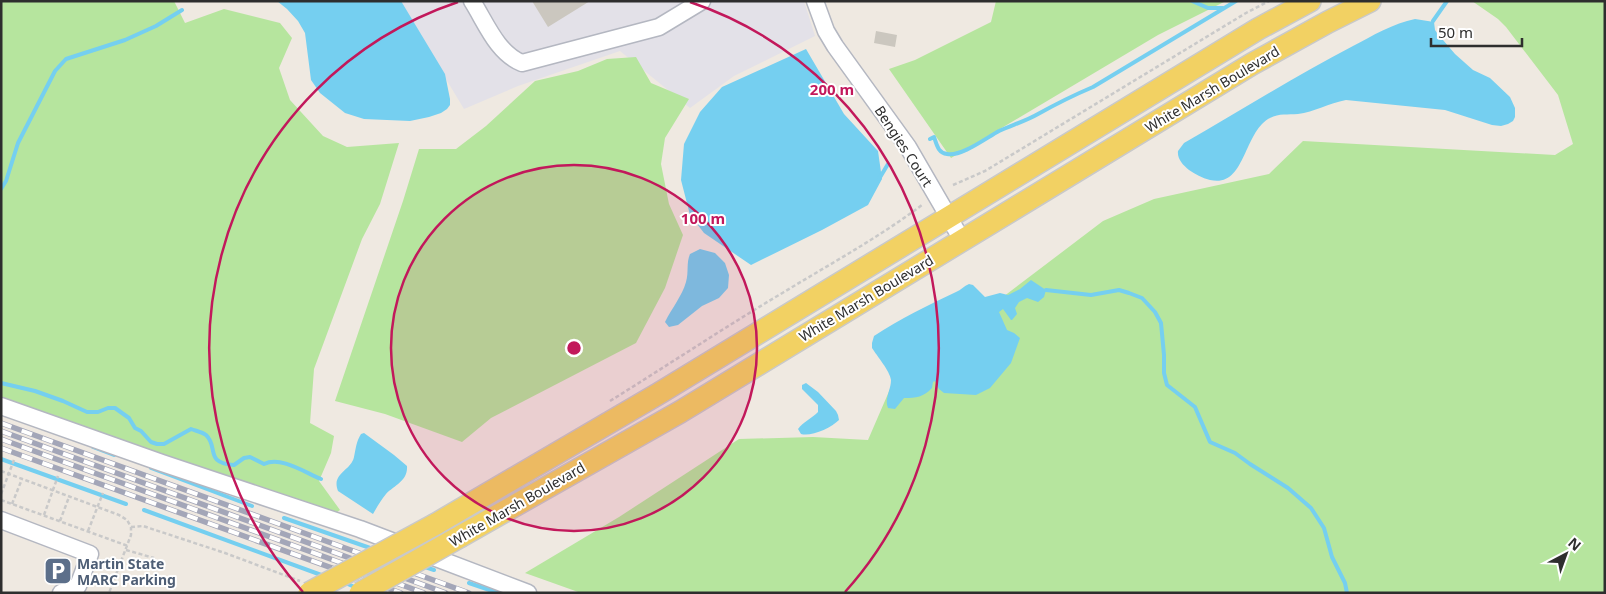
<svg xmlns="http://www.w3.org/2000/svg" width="1606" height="594" viewBox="0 0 1606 594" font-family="'Noto Sans',sans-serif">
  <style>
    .industrial { fill: #e3e1e8 }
    .green { fill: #b6e59e }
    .water { fill: #75cff0 }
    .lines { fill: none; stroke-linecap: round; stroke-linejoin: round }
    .stream { stroke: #75cff0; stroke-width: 4 }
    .building { fill: #cbc7bf }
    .minor-casing { stroke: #b4b7c1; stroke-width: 19 }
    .major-casing { stroke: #c9c9c9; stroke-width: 24 }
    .path { stroke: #c9c9c9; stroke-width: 2.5; stroke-dasharray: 4 2.5; stroke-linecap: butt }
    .minor { stroke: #fff; stroke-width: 16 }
    .major { stroke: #f2d163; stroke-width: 21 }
    .rail-casing { stroke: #a3a6b8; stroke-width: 5.5 }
    .rail { stroke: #fff; stroke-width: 4; stroke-dasharray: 11; stroke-linecap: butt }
    .major-bridge-casing { stroke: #c9c9c9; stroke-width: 24; stroke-linecap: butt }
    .major-bridge { stroke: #f2d163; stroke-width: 21 }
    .ring { fill: none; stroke: #c2185b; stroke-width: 2.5 }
    .labels { text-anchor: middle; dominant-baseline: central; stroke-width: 4; stroke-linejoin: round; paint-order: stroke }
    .street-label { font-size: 14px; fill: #2e2e2e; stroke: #fff }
    .service-label { font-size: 14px; font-weight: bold; fill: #4e5e75; stroke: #fff; text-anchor: start }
    .centre { fill: #c2185b; stroke: #fff; stroke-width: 2.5 }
    .ring-label { font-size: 15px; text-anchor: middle; font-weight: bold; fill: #c2185b; stroke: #fff; stroke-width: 4; stroke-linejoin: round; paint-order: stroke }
  </style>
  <rect width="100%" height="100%" fill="#efe9e1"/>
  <!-- industrial -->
  <path class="industrial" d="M399 1H804L815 36 734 76 690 108 620 51 518 86 464 109Z"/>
  <!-- green -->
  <path class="green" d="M1 1H174L185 23 224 9 280 23 292 38 279 68 290 100 323 136 347 147 399 143 380 204 362 239 314 369 310 423 334 436 331 453 319 481 340 510 333 515 1 397Z
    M996 1H1226L1158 35 951 158 889 69 915 60 991 22Z
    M1472 1H1605V593H581L525 573 619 517 739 439 813 437 868 440 903 359 999 300 1103 221 1154 199 1269 174 1303 141 1555 155 1573 144 1558 95 1506 27 1498 19Z
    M636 57 651 83 689 99 665 138 661 164 669 204 683 235 665 288 636 343 491 418 462 442 385 414 335 401 403 201 419 149H456L486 126 535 81 578 71 607 59Z"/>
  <!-- water -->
  <path class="water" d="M277 1H401L445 74 450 99V105L447 109 441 113 429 117 410 121 364 119 345 113 320 93 311 80 305 33 298 21 287 9Z
    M1415 19 1434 22 1435 30 1437 33 1455 54 1473 70 1490 78 1510 97 1515 108V117L1513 121 1508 124 1501 126 1492 125 1445 110 1346 100C1329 103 1314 112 1298 114 1287 115 1278 113 1268 119 1243 135 1245 188 1210 180 1202 178 1195 174 1189 170 1183 165 1177 159 1178 151L1184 143C1240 111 1295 76 1353 46 1372 36 1394 23 1415 19Z
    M806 49 844 114 878 151 882 179 868 205 822 230 751 265 704 233 690 215 681 180 684 144 700 112 722 87Z
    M700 249 715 253 725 263 729 275 728 288 719 298 702 306 678 325 669 327 665 322C672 308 682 296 686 282 689 272 686 263 690 254Z
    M1031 280 1046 290 1044 297 1038 302 1027 298 1019 302 1015 308 1017 314 1012 320H1011L1003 309 999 312 1007 330 1014 333 1020 338 1011 363 990 388 976 395 944 393 939 389 935 381 933 382 932 388C924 397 916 398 904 398L895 409 888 408C884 399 891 390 891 380 890 371 877 356 872 348V343L874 336C900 319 928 305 956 292 961 290 964 286 969 284L973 285 985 297 1000 293 1008 295 1020 289Z
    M806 383 818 392 836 411 838 415 839 420C831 428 811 437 801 434L798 429C803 422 812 418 818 412V405L802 389V385Z
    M364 433 394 455 407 466C408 481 395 485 386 494 381 500 377 507 373 514L338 491C331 473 351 471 354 457 356 448 356 442 361 434Z"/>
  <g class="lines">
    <!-- stream -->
    <path class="stream" d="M1192 1 1208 8H1223
      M1433 21 1447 1
      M930 139 934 137C937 145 938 153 947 154 961 157 986 138 999 131 1012 125 1026 121 1038 114 1056 104 1074 95 1093 87L1236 1
      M879 179 888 164
      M1 189 6 181 18 143 55 71 66 59 125 40 156 26 182 10
      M1046 290 1091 295 1119 290 1129 293 1142 298 1155 312 1161 323 1164 355V373L1167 385 1195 407 1210 442 1235 453 1250 464 1288 488 1311 508 1324 528 1332 557 1345 583 1347 593
      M1 383 35 391 63 401 87 412H98L108 408H115L129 418 135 428 141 431 151 442 157 444H164L191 429C196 431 202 432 206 435 219 447 204 463 234 465L244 458 250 457 264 464C281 456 304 472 321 479
      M93 447 114 455
      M1 459 126 504
      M151 468 252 506
      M144 510 324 576
      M284 518 373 549
      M422 566 434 570
      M343 582 357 588
      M469 583 498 593"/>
  </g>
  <!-- building -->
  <path class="building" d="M532 1H590L548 27Z
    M876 31 897 35 895 47 874 43Z"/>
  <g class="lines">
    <defs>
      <path id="minor" d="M472 1C486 23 497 53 522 63L659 27 702 1
        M815 1 826 31 835 46 908 147 962 240
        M1 406 162 463 360 529 528 593
        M1 520 90 554 78 586 61 593"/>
      <path id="major" d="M436 524 658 394 1258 29 1310 1
        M461 536 680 412 1252 64 1328 22 1370 1"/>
    </defs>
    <!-- minor casing -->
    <use href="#minor" class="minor-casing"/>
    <!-- major casing -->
    <use href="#major" class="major-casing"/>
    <!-- path -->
    <path class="path" d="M953 185 985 171 1246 13 1269 1
      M610 401C668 365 725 327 784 292 830 264 878 238 922 205
      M1 471 119 515 127 520 131 527V535L109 593
      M1 494 14 460
      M1 500 128 546
      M12 504 22 479
      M44 515 58 476
      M60 521 69 497
      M131 527 143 526 225 553 300 581
      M88 531 103 493
      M126 550 154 558"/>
    <!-- minor -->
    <use href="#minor" class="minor"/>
    <!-- major -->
    <use href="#major" class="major"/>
    <defs>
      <path id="rail" d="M1 423 469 593
        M1 431 446 593
        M1 439 424 593
        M1 448 401 593"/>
    </defs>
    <!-- rail casing -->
    <use href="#rail" class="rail-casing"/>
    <!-- rail -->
    <use href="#rail" class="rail"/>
    <defs>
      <path id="major-bridge" d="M309 593 436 524
        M360 593 461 536"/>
    </defs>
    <!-- major-bridge casing -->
    <use href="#major-bridge" class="major-bridge-casing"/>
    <!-- major-bridge -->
    <use href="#major-bridge" class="major-bridge"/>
  </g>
  <!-- distance rings -->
  <circle cx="574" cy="348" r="183" fill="#c2185b" fill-opacity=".12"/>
  <g class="ring">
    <circle cx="574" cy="348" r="183"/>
    <path d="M303 592A365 365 0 0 1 458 2M690 2A365 365 0 0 1 845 592"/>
  </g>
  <!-- icons -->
  <defs>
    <symbol id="parking-square" viewBox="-11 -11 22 22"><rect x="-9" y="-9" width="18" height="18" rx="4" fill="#5c6f8a" stroke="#fff"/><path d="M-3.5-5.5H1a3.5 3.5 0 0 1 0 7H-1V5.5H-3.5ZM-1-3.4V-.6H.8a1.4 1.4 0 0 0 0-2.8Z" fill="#fff"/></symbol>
  </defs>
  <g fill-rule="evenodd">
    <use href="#parking-square" x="42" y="555" width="32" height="32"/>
  </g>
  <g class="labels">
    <!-- street labels -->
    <g class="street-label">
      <text transform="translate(1212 89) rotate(-31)">White Marsh Boulevard</text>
      <text transform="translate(904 146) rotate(57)">Bengies Court</text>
      <text transform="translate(866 298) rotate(-31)">White Marsh Boulevard</text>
      <text transform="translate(517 504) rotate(-30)">White Marsh Boulevard</text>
    </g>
    <!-- service labels -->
    <g class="service-label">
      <text x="77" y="563">Martin State<tspan x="77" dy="16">MARC Parking</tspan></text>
    </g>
  </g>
  <circle cx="574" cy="348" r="8" class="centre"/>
  <g class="ring-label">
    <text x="832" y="95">200 m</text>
    <text x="703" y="224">100 m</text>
  </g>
  <!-- border -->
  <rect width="1606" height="594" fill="none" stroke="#2e2e2e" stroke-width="5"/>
  <!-- north arrow -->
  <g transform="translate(1566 554) rotate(41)" stroke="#ffffff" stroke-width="4" paint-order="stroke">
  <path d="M0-4L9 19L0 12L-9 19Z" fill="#2e2e2e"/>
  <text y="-8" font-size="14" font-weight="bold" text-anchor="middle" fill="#2e2e2e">N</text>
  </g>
  <!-- scale -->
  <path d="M1431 38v8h91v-8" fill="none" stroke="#2e2e2e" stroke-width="2.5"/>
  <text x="1438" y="38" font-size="15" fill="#2e2e2e" stroke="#ffffff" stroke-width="4" paint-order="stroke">50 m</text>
</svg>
